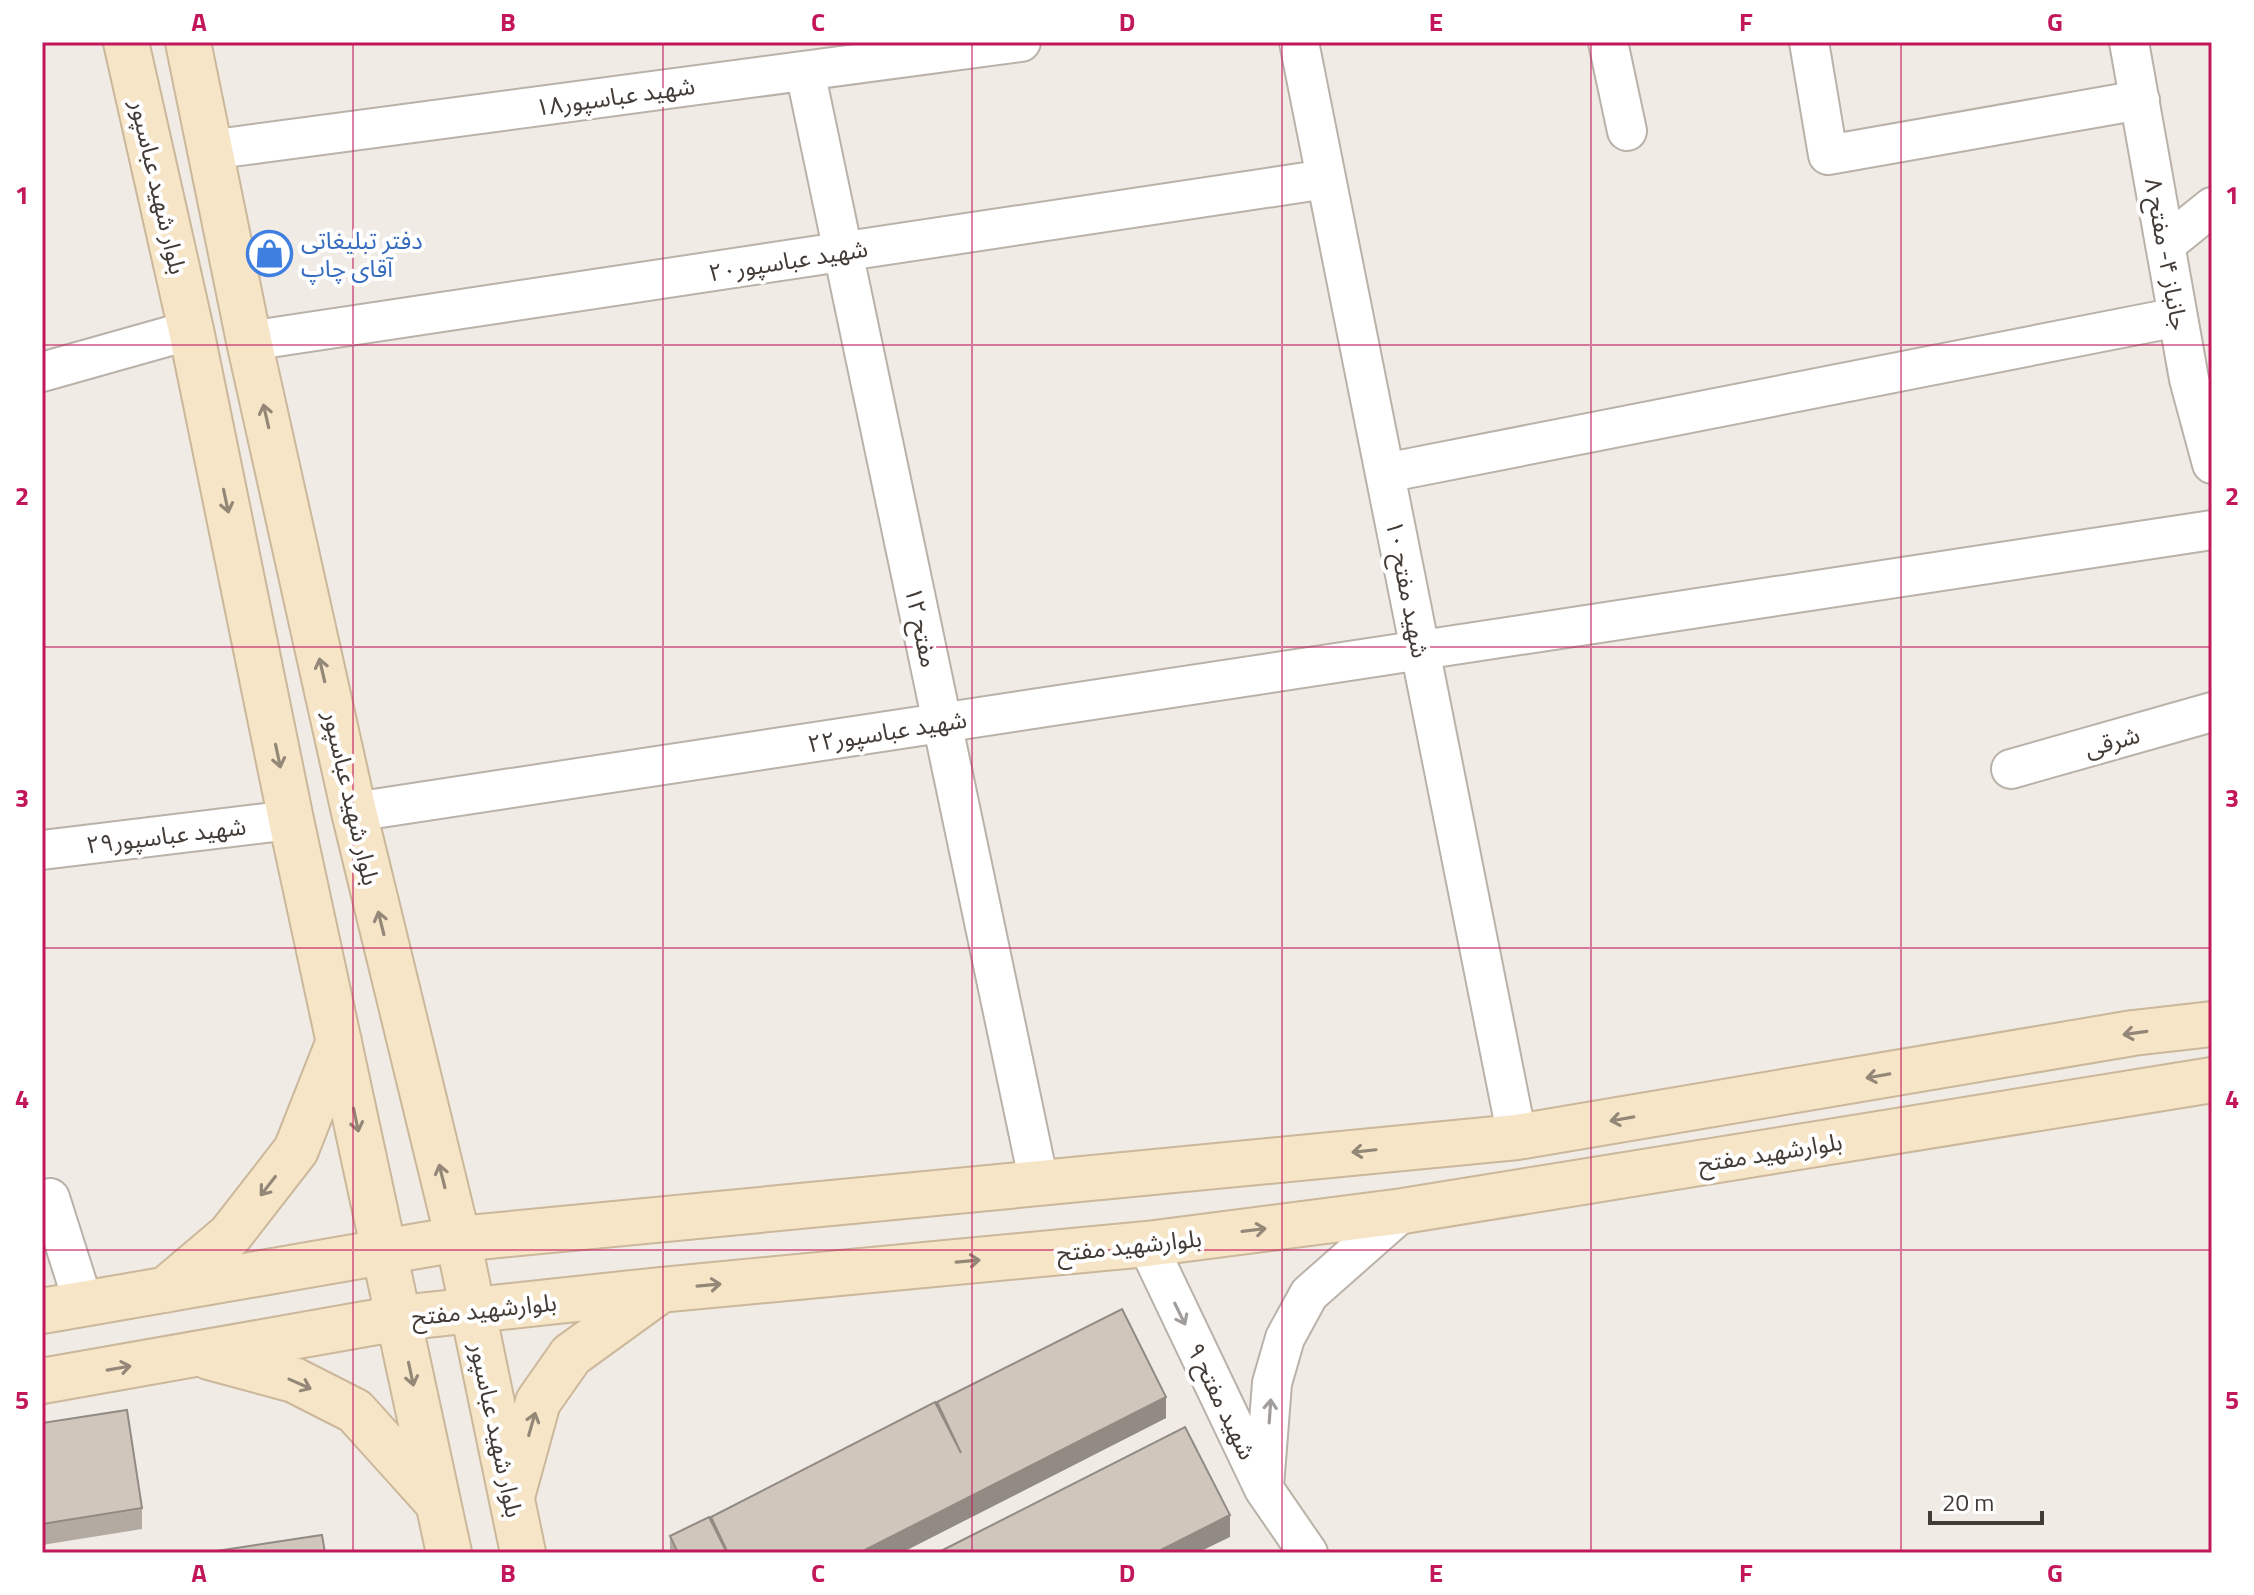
<svg xmlns="http://www.w3.org/2000/svg" width="2254" height="1595" viewBox="0 0 2254 1595" font-family="'Titillium Web','Noto Sans Arabic',sans-serif">
  <style>
    .lines { fill: none; stroke-linecap: round; stroke-linejoin: round }
    .street-casing { stroke: #bab2a9; stroke-width: 42 }
    .secondary-casing { stroke: #cbb79a; stroke-width: 48 }
    .street { stroke: #fff; stroke-width: 38 }
    .secondary { stroke: #f7e5c8; stroke-width: 44 }
    .wall { fill: #b3aaa2 }
    .shaded-wall { fill: #928b84 }
    .building { fill: #d0c6bc; stroke: #928b84; stroke-width: 2 }
    .oneway { stroke: #938878 }
    .oneway2 { stroke: #a09d9a }
    .grid { fill: none; stroke: #c2185b; stroke-width: 2; stroke-opacity: 0.55 }
    .labels { text-anchor: middle; dominant-baseline: central; stroke-width: 8; stroke-linejoin: round; paint-order: stroke }
    .street-label { font-size: 24px; fill: #423b36; stroke: #fff }
    .shop-label { font-size: 24px; fill: #366cbe; stroke: #fff; text-anchor: start }
    .neatline { fill: none; stroke: #c2185b; stroke-width: 3 }
    .grid-label { font-size: 26px; text-anchor: middle; font-weight: bold; fill: #c2185b }
  </style>
  <rect width="100%" height="100%" fill="#f0ebe5"/>
  <g class="lines">
    <defs>
      <path id="street" d="M1299 42 1517 1137
        M1608 42 1627 131
        M1809 42 1828 155 2140 100
        M2129 42 2189 379 2212 464
        M805 71 1039 1183
        M209 150 1021 42
        M2165 245 2212 207
        M249 341 1326 179
        M42 372 191 330
        M1385 473 2178 317
        M2011 769 2212 712
        M354 812 2212 530
        M42 850 291 820
        M50 1198 84 1305
        M1147 1244 1264 1489 1308 1553
        M1264 1486 1272 1383 1285 1338 1309 1294 1403 1211"/>
      <path id="secondary" d="M126 42 191 330 291 820 449 1553
        M188 42 249 341 354 812 458 1239 523 1553
        M165 1290 230 1235 296 1150 339 1041
        M42 1311 458 1239 1517 1137 2133 1033 2212 1024
        M209 1357 294 1380 355 1411 437 1502
        M42 1381 399 1318 660 1290 1147 1244 1403 1211 2212 1080
        M513 1493 538 1402 571 1355 658 1292"/>
    </defs>
    <!-- street casing -->
    <use href="#street" class="street-casing"/>
    <!-- secondary casing -->
    <use href="#secondary" class="secondary-casing"/>
    <!-- street -->
    <use href="#street" class="street"/>
    <!-- secondary -->
    <use href="#secondary" class="secondary"/>
  </g>
  <!-- wall -->
  <path class="wall" d="M937 1402 1166 1418 901 1553H670V1536L711 1521V1517L937 1406Z
    M42 1423 142 1508V1529L42 1545Z"/>
  <!-- shaded-wall -->
  <path class="shaded-wall" d="M1166 1397V1418L901 1553H859Z
    M1230 1515V1537L1197 1553H1155Z"/>
  <!-- building -->
  <path class="building" d="M1122 1309 1166 1397 859 1553H728L711 1517 935 1402 961 1453 937 1402Z
    M127 1410 142 1508 42 1524V1423Z
    M1185 1427 1230 1515 1155 1553H937Z
    M709 1517 727 1553H678L670 1536Z
    M322 1535 325 1553H203Z"/>
  <!-- one-way arrows -->
  <defs><path id="oneway-shaft" d="M-6 0H5M1.5-3L5.5 0L1.5 3" fill="none" stroke-width="1.6" stroke-linecap="round" stroke-linejoin="round" transform="scale(2)"/></defs>
  <g class="oneway">
    <use href="#oneway-shaft" transform="translate(266 416) rotate(-103)"/>
    <use href="#oneway-shaft" transform="translate(226 501) rotate(78)"/>
    <use href="#oneway-shaft" transform="translate(322 670) rotate(-103)"/>
    <use href="#oneway-shaft" transform="translate(278 756) rotate(78)"/>
    <use href="#oneway-shaft" transform="translate(381 923) rotate(-104)"/>
    <use href="#oneway-shaft" transform="translate(2135 1033) rotate(172)"/>
    <use href="#oneway-shaft" transform="translate(1878 1076) rotate(170)"/>
    <use href="#oneway-shaft" transform="translate(1622 1119) rotate(170)"/>
    <use href="#oneway-shaft" transform="translate(356 1120) rotate(78)"/>
    <use href="#oneway-shaft" transform="translate(1364 1151) rotate(174)"/>
    <use href="#oneway-shaft" transform="translate(442 1176) rotate(-104)"/>
    <use href="#oneway-shaft" transform="translate(268 1186) rotate(128)"/>
    <use href="#oneway-shaft" transform="translate(1254 1230) rotate(-7)"/>
    <use href="#oneway-shaft" transform="translate(968 1261) rotate(-5)"/>
    <use href="#oneway-shaft" transform="translate(709 1285) rotate(-5)"/>
    <use href="#oneway-shaft" transform="translate(119 1368) rotate(-10)"/>
    <use href="#oneway-shaft" transform="translate(411 1374) rotate(78)"/>
    <use href="#oneway-shaft" transform="translate(300 1384) rotate(24)"/>
    <use href="#oneway-shaft" transform="translate(532 1424) rotate(-74)"/>
  </g>
  <g class="oneway2">
    <use href="#oneway-shaft" transform="translate(1180 1314) rotate(64)"/>
    <use href="#oneway-shaft" transform="translate(1270 1411) rotate(-86)"/>
  </g>
  <!-- grid -->
  <path class="grid" d="M353 42V1553M663 42V1553M972 42V1553M1282 42V1553M1591 42V1553M1901 42V1553M42 345H2212M42 647H2212M42 948H2212M42 1250H2212"/>
  <!-- icons -->
  <defs>
    <symbol id="shop-ring" viewBox="-11 -11 22 22"><circle r="9.5" fill="#fff" stroke="#3f7fe0" stroke-width="1.5"/><path d="M-5-2.5h2.3a2.7 3.5 0 0 1 5.4 0H5L5.5 6h-11ZM-1.5-2.5h3a1.5 2.3 0 0 0-3 0Z" fill="#3f7fe0"/></symbol>
  </defs>
  <g fill-rule="evenodd">
    <use href="#shop-ring" x="244" y="228" width="51" height="51"/>
  </g>
  <g class="labels">
    <!-- street labels -->
    <g class="street-label">
      <text transform="translate(615 96) rotate(-8)">شهید عباسپور۱۸</text>
      <text transform="translate(159 187) rotate(77)">بلوار شهید عباسپور</text>
      <text transform="translate(2167 254) rotate(80)">جانباز ۴- مفتح ۸</text>
      <text transform="translate(788 260) rotate(-9)">شهید عباسپور۲۰</text>
      <text transform="translate(1408 589) rotate(79)">شهید مفتح ۱۰</text>
      <text transform="translate(922 627) rotate(78)">مفتح ۱۲</text>
      <text transform="translate(887 731) rotate(-9)">شهید عباسپور۲۲</text>
      <text transform="translate(2112 741) rotate(-16)">شرقی</text>
      <text transform="translate(352 798) rotate(77)">بلوار شهید عباسپور</text>
      <text transform="translate(166 835) rotate(-7)">شهید عباسپور۲۹</text>
      <text transform="translate(1770 1152) rotate(-9)">بلوارشهید مفتح</text>
      <text transform="translate(1129 1245) rotate(-6)">بلوارشهید مفتح</text>
      <text transform="translate(484 1309) rotate(-6)">بلوارشهید مفتح</text>
      <text transform="translate(1222 1401) rotate(64)">شهید مفتح ۹</text>
      <text transform="translate(497 1430) rotate(78)">بلوار شهید عباسپور</text>
    </g>
    <!-- shop labels -->
    <g class="shop-label">
      <text x="301" y="240">دفتر تبلیغاتی<tspan x="301" dy="28">آقای چاپ</tspan></text>
    </g>
  </g>
  <!-- border -->
  <rect width="2254" height="1595" fill="none" stroke="#ffffff" stroke-width="88"/>
  <!-- scale -->
  <path d="M1930 1511v12h112v-12" fill="none" stroke="#423b36" stroke-width="4"/>
  <text x="1942" y="1511" font-size="24" fill="#423b36" stroke="#ffffff" stroke-width="6" paint-order="stroke">20 m</text>
  <rect x="44" y="44" width="2166" height="1507" class="neatline"/>
  <g class="grid-label">
    <text x="199" y="31">A</text>
    <text x="508" y="31">B</text>
    <text x="818" y="31">C</text>
    <text x="1127" y="31">D</text>
    <text x="1436" y="31">E</text>
    <text x="1746" y="31">F</text>
    <text x="2055" y="31">G</text>
    <text x="22" y="204">1</text>
    <text x="2232" y="204">1</text>
    <text x="22" y="505">2</text>
    <text x="2232" y="505">2</text>
    <text x="22" y="807">3</text>
    <text x="2232" y="807">3</text>
    <text x="22" y="1108">4</text>
    <text x="2232" y="1108">4</text>
    <text x="22" y="1409">5</text>
    <text x="2232" y="1409">5</text>
    <text x="199" y="1582">A</text>
    <text x="508" y="1582">B</text>
    <text x="818" y="1582">C</text>
    <text x="1127" y="1582">D</text>
    <text x="1436" y="1582">E</text>
    <text x="1746" y="1582">F</text>
    <text x="2055" y="1582">G</text>
  </g>
</svg>
